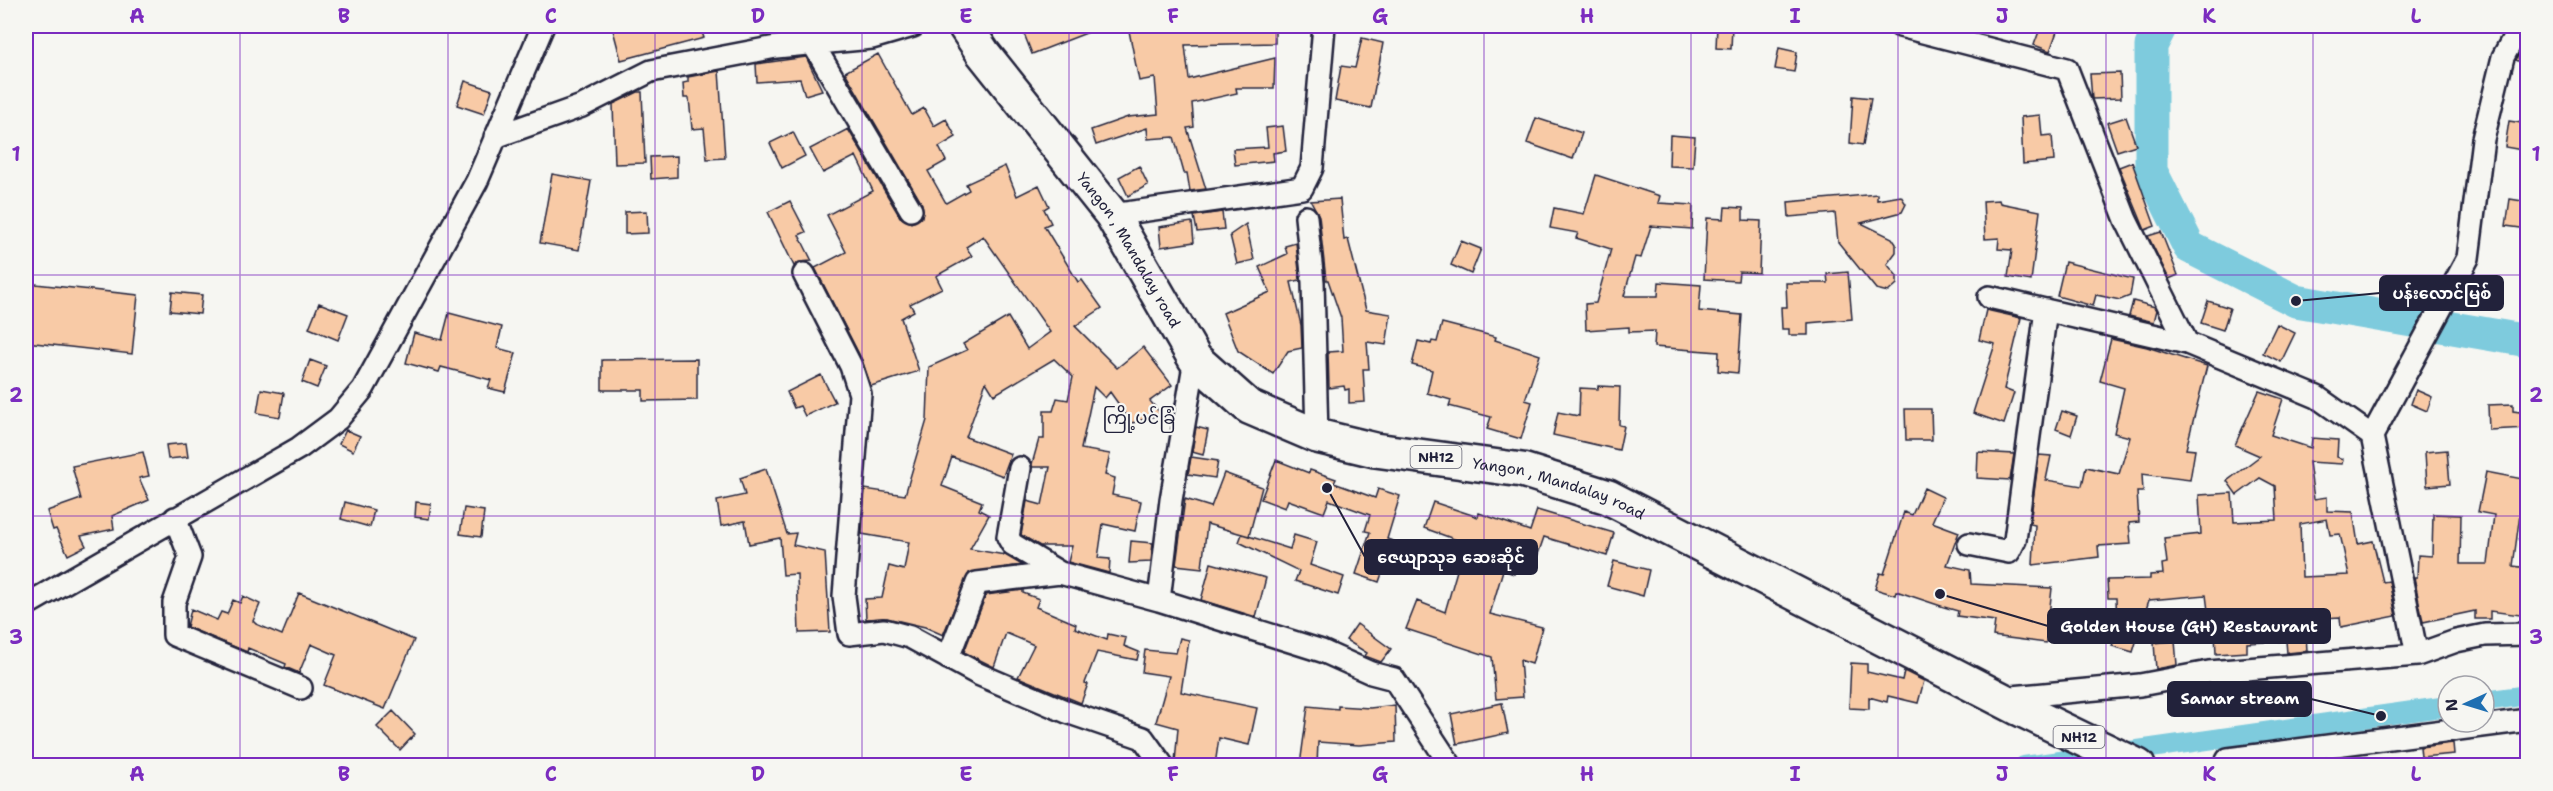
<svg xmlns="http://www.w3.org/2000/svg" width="2553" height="791" viewBox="0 0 2553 791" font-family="'Shantell Sans','Noto Sans Myanmar',sans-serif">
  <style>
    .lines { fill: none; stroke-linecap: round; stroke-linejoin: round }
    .canal { stroke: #7ecbdd; stroke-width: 20 }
    .river { stroke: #7ecbdd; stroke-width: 33 }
    .building { fill: #f8caa6; stroke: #22223b; stroke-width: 1.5; fill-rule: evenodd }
    .street-casing { stroke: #22223b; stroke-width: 26 }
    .highway-casing { stroke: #22223b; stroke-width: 38 }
    .street { stroke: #f6f6f2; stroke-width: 21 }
    .highway { stroke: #f6f6f2; stroke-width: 33 }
    .grid { fill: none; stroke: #7b2cbf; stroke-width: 1.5; stroke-opacity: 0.55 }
    .labels { text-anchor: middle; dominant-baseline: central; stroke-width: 4.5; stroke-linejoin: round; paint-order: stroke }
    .shield { fill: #f6f6f2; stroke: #626272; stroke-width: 1.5 }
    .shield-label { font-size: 14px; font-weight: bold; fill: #22223b }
    .street-label { font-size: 15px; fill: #22223b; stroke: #f6f6f2 }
    .quarter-label { font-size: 18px; fill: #22223b; stroke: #f6f6f2 }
    .leader { fill: none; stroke: #22223b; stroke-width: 2 }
    .callout-dot { fill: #22223b; stroke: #f6f6f2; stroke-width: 2 }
    .callout { fill: #22223b; stroke: #22223b; stroke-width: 2 }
    .callout-label { font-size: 16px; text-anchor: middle; font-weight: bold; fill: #fff }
    .neatline { fill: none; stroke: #7b2cbf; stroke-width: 2 }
    .grid-label { font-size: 20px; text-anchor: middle; font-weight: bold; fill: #7b2cbf }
  </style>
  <rect width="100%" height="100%" fill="#f6f6f2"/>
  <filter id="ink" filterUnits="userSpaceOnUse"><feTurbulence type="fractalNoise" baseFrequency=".0167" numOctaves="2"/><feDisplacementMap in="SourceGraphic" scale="12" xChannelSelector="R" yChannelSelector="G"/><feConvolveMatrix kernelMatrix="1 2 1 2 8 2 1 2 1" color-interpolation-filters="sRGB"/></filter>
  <g filter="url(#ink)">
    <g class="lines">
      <!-- canal -->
      <path class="canal" d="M2484 701 2528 695
        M2024 766 2448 706"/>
      <!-- river -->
      <path class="river" d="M2161 26 2151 46V171L2189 247 2296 301 2528 341"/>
    </g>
    <!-- building -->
    <path class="building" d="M633 26H700L704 38 621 60 613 30Z
      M1021 26H1102V27L1032 54Z
      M1128 26H1275V43L1185 45 1189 79 1275 58 1274 88H1236L1237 93 1192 103 1194 127 1187 128 1206 189 1190 191 1187 173H1184L1174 137 1148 139 1147 128 1096 145 1091 130 1128 117 1158 114 1155 78 1139 81Z
      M1717 26H1732L1731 49 1716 48Z
      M2041 26H2059L2050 51 2034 45Z
      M1362 38 1383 43 1371 108 1335 101 1341 66 1355 68Z
      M2528 39V66L2516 60Z
      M1779 48 1797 52 1794 72 1775 69Z
      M878 54 912 115 924 108 934 126 946 119 956 137 939 147 946 161 928 171 946 203 969 190 966 184 1005 166 1017 196 1039 185 1049 206 1044 209 1051 223 1044 226 1078 282 1082 280 1102 308 1075 326 1117 368 1143 347 1172 385 1150 401 1161 414 1132 423 1110 392 1105 398 1094 387 1081 449 1110 454 1105 475 1115 478 1112 495 1141 501 1135 531 1103 524 1098 558 1110 559 1109 573 1068 562 1072 546H1040L1021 535 1027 501 1042 505 1050 467H1032V464L1039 439H1044V411H1053L1057 398 1068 400 1073 377 1054 359 994 395 986 382 966 437 1011 454 1003 476 952 457 942 486 982 502 979 510 989 515 970 549 1005 555 1022 565 969 573 943 635 925 627 887 618 866 619 865 599 882 598 889 566 904 570 909 542 862 534 865 489 905 495 927 420 929 367 967 350 963 344 1008 317 1027 349 1050 332 983 236 966 247 972 256 936 276 942 288 910 304 914 311 901 318 919 371 871 386 862 360 815 268 846 252 827 215 873 191 856 156 823 173 810 149 848 129 900 217 911 223 922 217V204L845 72Z
      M806 57 822 90 805 95 800 79 757 82 756 64Z
      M719 71 725 158 707 159 704 128 692 129 689 98H684L683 83 688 82V77Z
      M2120 73 2121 98 2092 99 2090 74Z
      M465 81 492 90 484 114 457 105Z
      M638 92H642L645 163 615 164 613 104Z
      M1853 96 1871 98 1863 145 1850 143Z
      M2040 115 2042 136 2052 135 2054 161 2023 164 2021 117Z
      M2126 117 2136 145 2117 151 2107 123Z
      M1536 118 1582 133 1573 159 1527 143Z
      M2509 121 2528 124V151L2505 147Z
      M1283 126 1286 151 1273 153 1274 161 1235 165 1233 149 1268 147 1266 128Z
      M793 132 805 156 782 168 770 143Z
      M1670 135 1695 137 1693 167 1669 166Z
      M677 156V177L651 179 650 157Z
      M2132 162 2155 226 2145 230 2119 167Z
      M1139 166 1148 185 1128 196 1119 177Z
      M552 174 591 181 579 250 540 243Z
      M1596 175 1660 196 1658 203 1693 205 1692 229 1651 226 1641 258 1635 257 1624 296H1658L1659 282 1701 285 1699 311 1742 315 1738 373 1718 371 1719 352 1654 347 1655 331 1629 332V327L1586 330 1585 304 1596 303 1611 249 1576 238 1578 233 1550 228 1554 208 1584 214Z
      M1877 194V200L1901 196 1906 204 1902 212 1861 223 1892 238 1896 244V252L1887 264 1897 276V284L1888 292 1876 289 1838 242 1835 213 1789 217 1788 202Z
      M1340 199 1344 240 1348 239 1366 310 1391 314 1386 345 1367 342 1369 369H1363L1365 402 1349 403V389L1345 390 1344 386 1329 388 1328 352 1343 351 1341 318 1328 280H1326L1319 216 1311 201Z
      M2510 199 2528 202V229L2506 226Z
      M1999 200 2000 203 2040 211 2031 281 2008 277 2012 250 1998 249 1999 238 1985 239 1983 201Z
      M790 201 806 232 799 235 812 261 799 262 794 266 768 212Z
      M1725 207 1743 208V220L1761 221 1759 273 1739 272 1738 281 1704 279 1707 218 1724 219Z
      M647 211 648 233 625 234V212Z
      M1222 212 1224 229 1197 232 1194 216Z
      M1192 222 1194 242 1161 247 1159 227Z
      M1246 224 1254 260 1237 264 1230 235Z
      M2161 232 2178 275 2169 279 2148 236Z
      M1461 241 1481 249 1471 274 1451 265Z
      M1296 243 1300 280 1291 282 1301 325 1302 348 1288 351 1273 374 1238 351 1223 313 1270 292 1259 267 1287 254 1285 246Z
      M2065 262 2133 279 2130 296 2120 300 2096 295 2093 306 2057 296Z
      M1848 272 1852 319 1808 323V335H1789V329H1782L1781 307H1787L1786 283H1828L1827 274Z
      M26 283 138 295 132 354 26 342Z
      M172 292 202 295 200 314 170 311Z
      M2133 301 2155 307 2157 310 2154 322 2129 316Z
      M2208 301 2230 308 2223 330 2201 323Z
      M319 303 348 314 338 340 309 328Z
      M1986 310 2021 318 2004 389 2014 393 2004 424 1973 413 1995 344 1979 340Z
      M449 313 502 327 497 348 516 353 505 392 488 388 491 380 441 367 439 372 406 363 414 333 442 340Z
      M1442 323 1496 337 1495 340 1540 355 1525 400 1532 402 1521 439 1487 429 1491 417 1449 406 1451 400 1427 393 1432 370 1412 365 1418 341 1431 344 1432 341 1437 342Z
      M2277 324 2295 333 2281 362 2263 353Z
      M2111 339 2147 347 2207 366 2186 449 2195 450 2190 480 2142 474 2143 492H2137L2139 522 2129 523 2131 544 2098 546 2099 557 2033 565 2035 525 2030 524 2039 455 2051 456 2046 480 2082 486 2086 467 2119 474 2130 437 2114 433 2124 388 2100 381Z
      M697 359V400L643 401V390H602V360Z
      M310 360 326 366 317 388 302 382Z
      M821 375 835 402 805 416 800 406 794 408 787 392Z
      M1598 386 1620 387 1619 425 1624 426 1619 450 1553 435 1558 412 1579 416 1580 388 1598 389Z
      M261 389 284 393 280 417 257 413Z
      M2416 390 2432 397 2427 411 2411 404Z
      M2259 391 2283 399 2271 435 2311 448 2312 438 2338 440 2337 457 2343 459 2342 464 2309 462 2314 499 2327 497V511L2353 512 2358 544 2373 541 2383 582 2389 581 2396 616 2341 627 2340 617 2305 619 2307 651 2287 653 2286 641 2247 643V652L2216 654 2215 633 2211 634 2206 595 2149 600 2133 652 2112 646 2117 629 2116 598H2108L2107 580 2150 579V575L2163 574 2162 564 2167 563 2164 538 2201 534 2199 495 2232 493 2234 522 2277 520 2275 486 2260 478 2237 495 2227 481 2260 456 2235 445ZM2327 519 2330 535 2340 534 2349 575 2302 577 2300 524Z
      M2513 404V411L2528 413V428L2489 430 2488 405Z
      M1905 409H1931L1932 440H1906Z
      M2062 411 2077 416 2071 435 2056 429Z
      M1196 427 1208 430 1203 455 1192 452Z
      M346 430 360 436 353 451 339 444Z
      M186 443 188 457 168 459 166 445Z
      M2447 450 2450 484 2427 486 2425 452Z
      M143 452 149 476 139 478 149 500 112 516 114 529 81 536 86 546 68 555 56 529 53 530 47 511 81 499 72 466Z
      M1978 452 2014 454 2010 480 1977 478Z
      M1191 457 1218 461 1215 478 1188 474Z
      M1276 460 1309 473 1310 470 1336 479 1334 483 1375 498 1378 489 1400 496 1387 539 1419 550 1412 571 1386 562 1379 582 1356 574 1370 532 1365 531 1370 515 1329 500 1324 513 1288 500 1285 508 1261 499Z
      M766 469 787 534 796 533 793 545 825 552 830 632 799 633 797 574 783 575 780 538 749 544 745 521 721 526 717 501 745 495 740 478Z
      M2486 472 2528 480V507L2521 506 2513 566 2528 568V616L2490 611V619H2475V611L2423 622 2414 577H2417L2418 555 2432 556 2433 514 2461 515 2460 564H2488L2494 515 2478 512Z
      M1224 473 1262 487 1249 536 1207 524 1202 568 1176 565 1185 499 1211 507Z
      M1924 488 1943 497 1932 522 1959 532 1947 565 1970 570 1971 584 2052 588 2046 643 1993 636 1995 621 1957 616 1958 611 1944 607 1896 591 1895 595 1875 589 1880 573 1884 574 1904 512 1912 515Z
      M345 502 374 510 370 527 341 519Z
      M416 502 431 504 429 519 415 517Z
      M1433 502 1478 517 1479 513 1530 531 1537 510 1614 533 1607 556 1544 537 1534 566 1519 561 1514 574 1503 570 1490 614 1542 627 1532 664 1520 660 1523 697 1496 699 1492 657 1406 629 1417 601 1445 612 1465 543 1424 528Z
      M464 508 484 511 481 537 460 534Z
      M1242 534 1290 549 1294 535 1317 542 1310 565 1344 577 1338 595 1295 581 1299 571 1239 542Z
      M1131 541 1153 543 1151 562 1129 563Z
      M1614 561 1649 570 1643 596 1607 586Z
      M1211 563 1266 578 1256 617 1201 600Z
      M1023 590V593L1039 599 1036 607 1076 624 1075 628 1107 640 1108 634 1126 638 1124 646 1139 652 1137 660 1097 652 1085 683 1088 684 1081 703 1018 677 1034 645 1006 633 994 667 964 652 986 595Z
      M299 593 414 640 385 709 324 685 336 655 311 644 299 673 285 667 286 664 248 648 247 652 187 627 191 609 217 620 221 612 227 614 233 600 240 603 243 596 260 604 253 621 256 624 282 635Z
      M1357 624 1391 649 1381 662 1365 656 1367 653 1346 640Z
      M1180 638 1189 640 1181 692 1257 708 1249 745 1219 738 1215 765 1175 762 1178 728 1156 722 1169 676 1142 672 1145 650 1176 653Z
      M2175 641 2177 665 2156 669 2154 643Z
      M1851 663 1867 664V672L1902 680 1904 671 1924 681 1918 703 1888 696 1887 702 1869 697V709L1849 708Z
      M1502 703 1508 733 1457 744 1451 714Z
      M1395 705 1396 742 1359 745 1318 742 1317 765H1300L1308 706 1338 709V706L1370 708Z
      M393 711 415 734 400 750 377 727Z
      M2453 743 2454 754 2421 757 2420 747Z"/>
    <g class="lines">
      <defs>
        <path id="street" d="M1900 26 2067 69 2126 220 2187 343
          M813 44 911 210
          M495 137 582 106 651 71 776 47 872 38 913 26
          M1112 215 1302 188 1312 168 1324 26
          M1306 217 1313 282 1317 436
          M804 274 851 366 860 394 844 596 849 634 884 630 910 637 978 674 1067 712 1143 738 1163 766
          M1989 297 2187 343 2317 397 2372 436 2417 655
          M1195 359 1171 500 1159 600 1322 651 1371 673 1394 679 1451 766
          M2372 436 2468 258 2483 139 2503 57 2520 26
          M1020 468 1008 537 1012 544 1060 573 1159 600
          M175 518 190 557 174 603V635L301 688
          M1969 544 2009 552 2015 540 2046 310
          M26 605 299 448 338 419 363 389 477 181 543 26
          M948 658 977 583 1060 573
          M2001 698 2140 685 2209 672 2417 655 2456 641 2485 635 2528 634
          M2224 766 2228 759 2528 720"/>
        <g id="highway">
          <path id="s1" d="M965 26 983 53 1112 215 1195 359 1249 407 1317 436 1375 450 1522 470 1608 497 2020 709 2138 766"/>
        </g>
      </defs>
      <!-- street casing -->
      <use href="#street" class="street-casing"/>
      <!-- highway casing -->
      <use href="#highway" class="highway-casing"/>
      <!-- street -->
      <use href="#street" class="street"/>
      <!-- highway -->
      <use href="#highway" class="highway"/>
    </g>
  </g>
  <!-- grid -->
  <path class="grid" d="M240 26V766M448 26V766M655 26V766M862 26V766M1069 26V766M1276 26V766M1484 26V766M1691 26V766M1898 26V766M2106 26V766M2313 26V766M26 275H2528M26 516H2528"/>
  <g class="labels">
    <!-- shield labels -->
    <g class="shield">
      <rect x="1410.5" y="446" width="51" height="22" rx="4.5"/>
      <rect x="2053.5" y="726" width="51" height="22" rx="4.5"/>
    </g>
    <g class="shield-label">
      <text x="1436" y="457">NH12</text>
      <text x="2079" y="737">NH12</text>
    </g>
    <!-- street labels -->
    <g class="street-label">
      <text stroke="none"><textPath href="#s1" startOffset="278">Yangon , Mandalay road</textPath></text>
      <text stroke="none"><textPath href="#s1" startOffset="800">Yangon , Mandalay road</textPath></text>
    </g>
    <!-- quarter labels -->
    <g class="quarter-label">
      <text x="1139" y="418">ကြို့ပင်ခြံ</text>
    </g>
  </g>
  <!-- callouts -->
  <path class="leader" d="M2296 301L2380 293M1327 488L1365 557M1940 594L2048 626M2381 716L2311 699"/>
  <g class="callout-dot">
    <circle cx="2296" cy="301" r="6"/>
    <circle cx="1327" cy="488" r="6"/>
    <circle cx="1940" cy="594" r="6"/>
    <circle cx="2381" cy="716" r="6"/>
  </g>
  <g class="callout">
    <rect x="2380" y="276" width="123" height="34" rx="6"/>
    <rect x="1365" y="540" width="172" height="34" rx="6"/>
    <rect x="2048" y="609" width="282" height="34" rx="6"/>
    <rect x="2168" y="682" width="143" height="34" rx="6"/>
  </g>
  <g class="callout-label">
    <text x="2442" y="299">ပန်းလောင်မြစ်</text>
    <text x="1451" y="563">ဇေယျာသုခ ဆေးဆိုင်</text>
    <text x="2189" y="632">Golden House (GH) Restaurant</text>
    <text x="2240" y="704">Samar stream</text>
  </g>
  <!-- margin -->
  <rect width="2553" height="791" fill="none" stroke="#f6f6f2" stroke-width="66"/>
  <!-- north arrow -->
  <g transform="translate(2466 704) rotate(266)"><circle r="28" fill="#f6f6f2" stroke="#a1a1a9" stroke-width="1.5"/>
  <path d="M0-4.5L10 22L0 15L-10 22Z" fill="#1f6fb2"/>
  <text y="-9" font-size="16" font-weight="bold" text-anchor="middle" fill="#22223b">N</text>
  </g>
  <rect x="33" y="33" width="2487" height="725" class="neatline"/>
  <g class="grid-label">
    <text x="137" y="23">A</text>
    <text x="344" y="23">B</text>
    <text x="551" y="23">C</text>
    <text x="758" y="23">D</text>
    <text x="966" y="23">E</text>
    <text x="1173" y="23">F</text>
    <text x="1380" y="23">G</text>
    <text x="1587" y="23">H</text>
    <text x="1795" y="23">I</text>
    <text x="2002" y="23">J</text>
    <text x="2209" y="23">K</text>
    <text x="2416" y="23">L</text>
    <text x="16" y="161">1</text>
    <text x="2536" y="161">1</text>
    <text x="16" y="402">2</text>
    <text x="2536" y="402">2</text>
    <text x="16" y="644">3</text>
    <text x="2536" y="644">3</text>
    <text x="137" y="781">A</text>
    <text x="344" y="781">B</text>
    <text x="551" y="781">C</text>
    <text x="758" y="781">D</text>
    <text x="966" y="781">E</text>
    <text x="1173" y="781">F</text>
    <text x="1380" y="781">G</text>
    <text x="1587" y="781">H</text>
    <text x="1795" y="781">I</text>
    <text x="2002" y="781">J</text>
    <text x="2209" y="781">K</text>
    <text x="2416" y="781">L</text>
  </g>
</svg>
